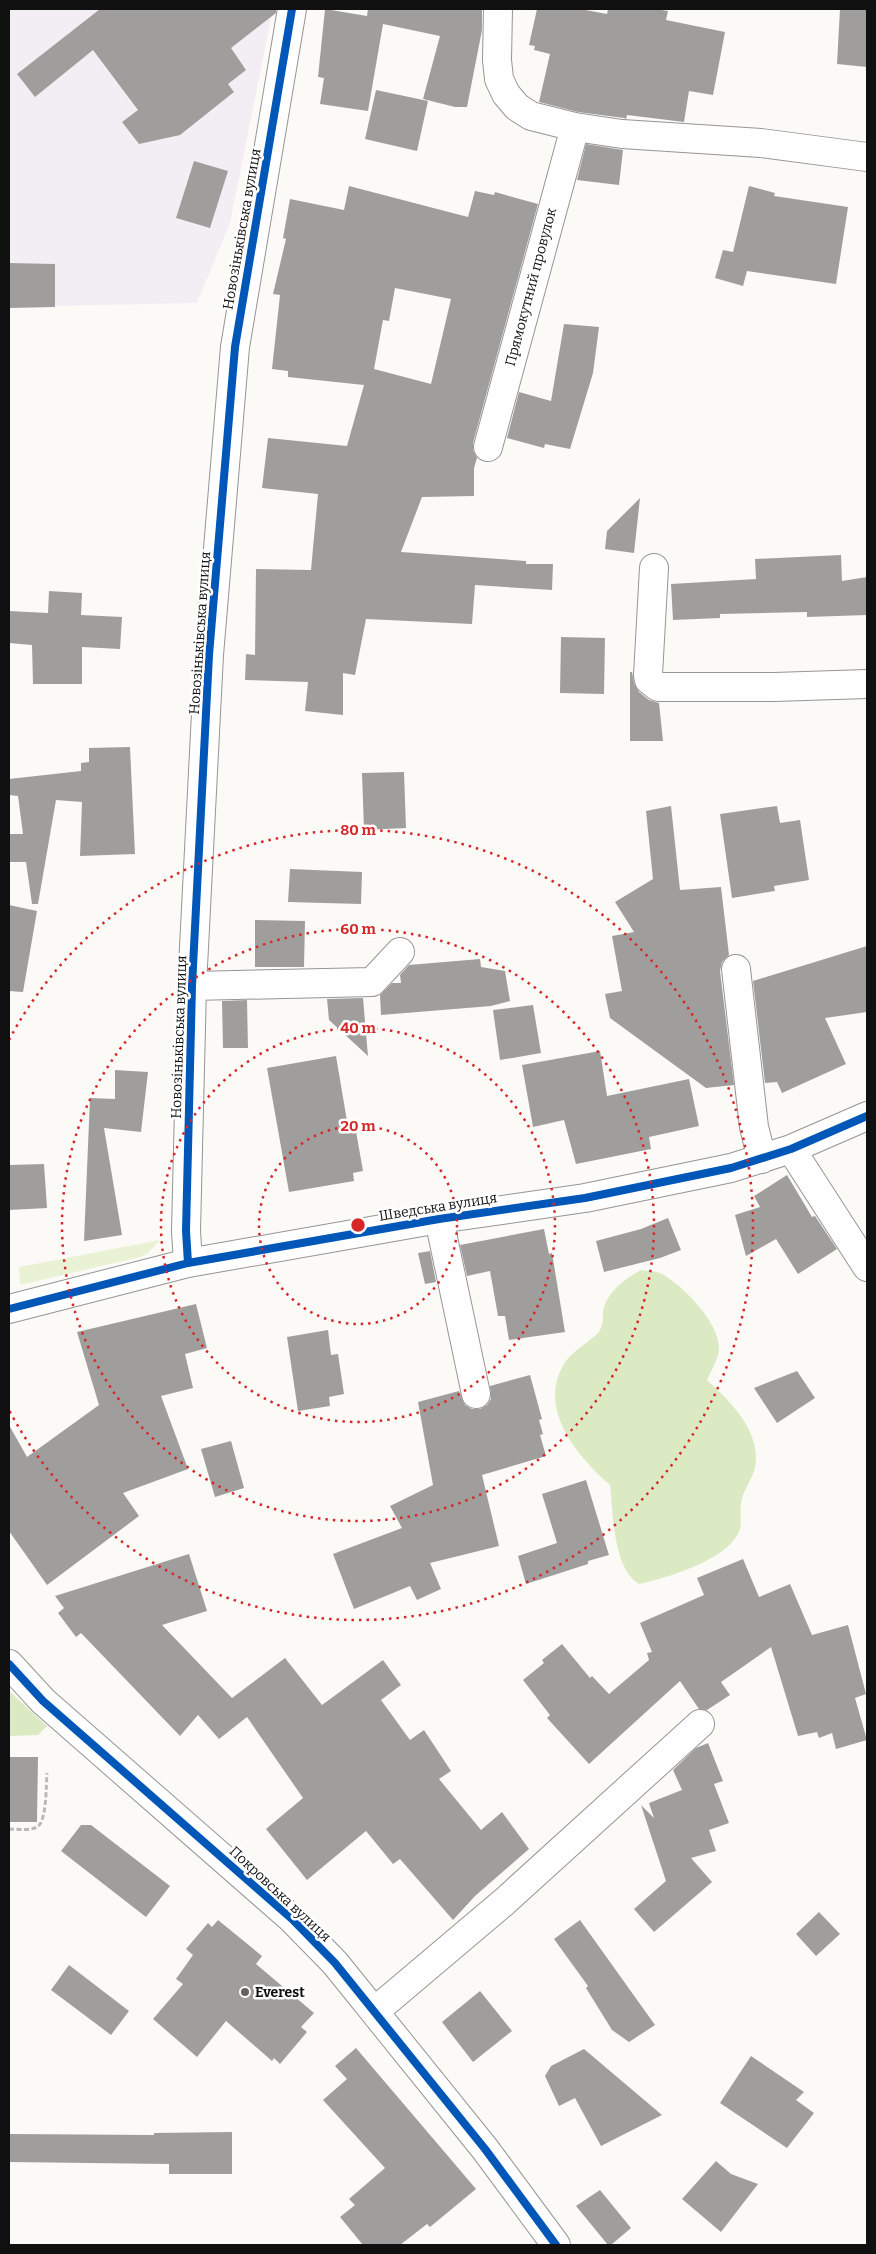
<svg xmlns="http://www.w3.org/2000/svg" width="876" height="2254" viewBox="0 0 876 2254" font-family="Bitter,serif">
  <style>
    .industrial { fill: #f3eef3 }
    .green { fill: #eaf2d6 }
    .forest { fill: #dceac4 }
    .building { fill: #a09e9c; fill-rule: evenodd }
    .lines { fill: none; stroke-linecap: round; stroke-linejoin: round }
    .minor-casing { stroke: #969594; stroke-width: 30 }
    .path { stroke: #b9b9b8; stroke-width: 3; stroke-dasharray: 5 2.5; stroke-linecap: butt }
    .minor { stroke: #fffefe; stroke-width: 28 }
    .cycleway-casing { stroke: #fff; stroke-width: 11 }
    .cycleway { stroke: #0057b8; stroke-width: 8 }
    .ring { fill: none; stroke: #d62828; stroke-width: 2.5; stroke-dasharray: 2.5 5 }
    .poi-dot { fill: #636261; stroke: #fff; stroke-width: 2 }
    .labels { text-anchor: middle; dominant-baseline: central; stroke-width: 5; stroke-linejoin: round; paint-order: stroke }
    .street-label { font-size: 14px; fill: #101010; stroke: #fff }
    .poi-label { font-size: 14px; font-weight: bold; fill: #101010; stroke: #fff; text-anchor: start }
    .centre { fill: #d62828; stroke: #fff; stroke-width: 2.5 }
    .ring-label { font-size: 15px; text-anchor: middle; font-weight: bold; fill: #d62828; stroke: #fff; stroke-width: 5; stroke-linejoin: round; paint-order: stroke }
  </style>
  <rect width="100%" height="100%" fill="#fcfaf7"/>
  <!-- industrial -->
  <path class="industrial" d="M9 9H273L230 223 197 303 9 307Z"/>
  <!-- green -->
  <path class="green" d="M160 1240 147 1254 140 1257 20 1285 19 1267Z"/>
  <!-- forest -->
  <path class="forest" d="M641 1270C646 1271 654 1271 660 1273 682 1284 718 1321 719 1347 720 1356 711 1371 707 1380 730 1401 762 1432 755 1467 753 1478 745 1488 742 1498 739 1509 742 1520 740 1529 731 1559 667 1578 639 1584 613 1569 613 1512 610 1485 577 1456 537 1409 564 1364 572 1350 594 1340 600 1330 604 1324 602 1314 604 1307 610 1289 625 1279 641 1270Z
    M9 1691 47 1726 38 1735 9 1736Z"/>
  <!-- building -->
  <path class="building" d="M100 9H276V13L231 48 246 70 228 84 234 92 180 135 139 144 122 122 138 110 93 50 35 97 17 74Z
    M325 9 367 16 368 9H482V30L467 107H455L423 99 440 36 383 24 368 111 320 104 324 78 318 77Z
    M537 9H580L607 14 608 9H655L668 11 666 20 725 32 713 95 689 91 684 122 627 115 626 119 624 118 578 112 539 102 550 54 534 50 535 46 529 45Z
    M840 9H867V67L837 64Z
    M376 90 428 101 417 151 365 139Z
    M586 144 623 150 619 185 577 180Z
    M194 161 228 171 210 228 176 218Z
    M349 186 468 217 475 191 494 195 495 192 538 204 473 443V450L477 458 474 468V496L422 497 401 552 526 561V564H553L552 590 475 585 472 624 366 619 355 675 343 673V715L305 711 308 682 245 680 246 654 255 655 256 569 311 570 318 494 262 488 268 438 347 446 364 385 288 377V371L272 369 280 295 273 294 286 239 283 238 290 199 344 210ZM395 288 451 299 431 384 374 369 383 320 389 321Z
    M749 186 775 193 774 196 848 207 836 284 747 271 743 286 715 278 723 250 733 252Z
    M9 263 55 264V307L9 308Z
    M564 324 599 327 593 373 570 449 545 444 544 448 507 438 519 392 551 401Z
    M640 498 634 553 605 549 607 531Z
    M841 555 842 581 867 577V615L807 617V612L720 614V618L673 620 671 584 756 579 755 559Z
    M49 591 82 593 81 615 122 617 120 649 82 647V684H33L32 645 9 643V611L48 613Z
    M561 637 605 638 604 694 560 693Z
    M630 672H632L634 683 639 692 649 700 659 703 663 741H630Z
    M130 747 135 854 80 856 82 802 56 800 38 904H32L26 862H9V834H23L18 796 9 795V779L81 771V763L89 762V748Z
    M404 772 406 828 364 830 362 773Z
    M671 806 680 890 721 887 729 955 722 962 720 971 734 1085 706 1088 610 1018 605 994 622 991 612 936 634 932 615 902 653 879 646 811Z
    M777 806 780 823 800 820 809 880 774 886 775 891 732 898 720 814Z
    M290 869 362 872 361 904 288 902Z
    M9 905 37 911 23 992 9 991Z
    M255 920 305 921 304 967H255Z
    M867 946V1012L825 1018 846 1064 782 1093 777 1082 765 1083 753 981Z
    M480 959 481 967 505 971 510 1001 491 1006 381 1015 380 995 392 983H401L400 975 409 965Z
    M363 998 368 1056 329 1020 327 999Z
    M247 1000 248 1048H223L222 1001Z
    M533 1005 541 1053 500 1060 493 1010Z
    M600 1051 607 1096 689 1079 699 1126 649 1137 651 1149 576 1164 564 1120 533 1127 522 1065Z
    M336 1056 347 1121 354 1120 363 1171 353 1173 354 1181 289 1192 267 1068Z
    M115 1070 148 1072 141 1132 104 1128 122 1235 84 1241 90 1098 115 1099Z
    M44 1164 47 1208 9 1210V1165Z
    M787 1175 812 1217 815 1216 837 1249 798 1274 776 1239 746 1256 735 1215 760 1207 754 1196Z
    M668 1218 681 1250 660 1258 604 1272 596 1241 641 1229Z
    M544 1229 549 1254 552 1253 565 1332 509 1340 505 1316H498L490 1271 467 1276 460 1245Z
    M430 1251 436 1282 425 1284 418 1253Z
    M196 1304 207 1348 185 1354 193 1388 161 1396 188 1469 123 1493 139 1516 47 1585 9 1531V1425L27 1457 99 1405 77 1332Z
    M328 1330 331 1355 338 1354 344 1394 329 1397 330 1406 298 1411 287 1337Z
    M797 1371 815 1398 777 1423 754 1388Z
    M530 1375 542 1419 539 1420 543 1434 540 1435 546 1456 482 1475 499 1546 430 1563 441 1589 417 1600 410 1586 354 1609 333 1554 402 1528 390 1506 433 1485 418 1402 459 1391 465 1405 472 1409H480L487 1405 491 1399 490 1386Z
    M231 1441 244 1488 215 1497 201 1449Z
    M586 1480 609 1555 588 1561V1564L526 1584 518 1556 557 1543 542 1494Z
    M189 1554 207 1611 162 1625 232 1698 285 1658 322 1705 383 1660 401 1685 381 1700 410 1740 424 1730 451 1771 439 1779 481 1830 502 1812 529 1849 475 1896 453 1920 400 1859 393 1864 366 1831 307 1880 266 1829 303 1798 247 1717 219 1739 198 1715 180 1736 81 1633 76 1637 58 1613 64 1608 55 1596Z
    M743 1559 759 1597 790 1584 812 1635 848 1625 866 1694 855 1698 867 1740 836 1749 832 1733 819 1738 817 1732 798 1736 771 1647 721 1682 730 1695 707 1710 699 1709 680 1681 589 1764 547 1718 550 1715 523 1680 544 1663 542 1660 562 1644 590 1678 592 1676 609 1694 649 1660 647 1653 652 1652 640 1623 704 1595 697 1578Z
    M708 1743 723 1781 714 1784 729 1823 709 1830 716 1851 691 1858 712 1882 654 1932 634 1909 666 1881 641 1805 654 1818 649 1803 682 1790 673 1770 696 1748Z
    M9 1757H38L37 1822H9Z
    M81 1825H91L170 1886 146 1917 61 1851Z
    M819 1912 840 1934 816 1956 796 1934Z
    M218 1920 262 1956 256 1964 314 2013 301 2027 307 2032 280 2064 274 2058 272 2061 226 2021 197 2057 153 2019 183 1984 176 1979 193 1955 186 1949 208 1923 212 1927Z
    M580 1920 655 2025 629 2042 612 2030 586 1988 588 1986 554 1939Z
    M69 1965 129 2011 111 2035 51 1990Z
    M480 1991 512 2031 473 2062 442 2022Z
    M356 2048 476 2189 430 2227 427 2224 400 2245H363L340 2217 355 2205 349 2199 385 2168 323 2100 347 2079 335 2066Z
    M584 2049 662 2115 601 2146 575 2098 559 2106 545 2076 551 2066Z
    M751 2056 804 2092 796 2100 814 2113 787 2148 720 2103Z
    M232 2132V2174H169V2164L9 2162V2134L154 2135V2133Z
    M716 2161 731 2174 758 2184 721 2232 682 2199Z
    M600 2190 631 2228 611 2245H608L576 2206Z"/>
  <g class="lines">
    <defs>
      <path id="minor" d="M498 9 497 60 499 79 506 94 517 107 531 116 575 127 622 134 761 143 867 157
        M488 447 575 127
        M654 568 648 675 649 680 658 687H774L867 684
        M736 969 754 1127 762 1159
        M192 986 372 982 400 952
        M791 1149 867 1267
        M439 1219 476 1394
        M188 1263 186 1231 192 986 209 655 235 347 292 9
        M9 1309 188 1263 439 1219 585 1198 731 1168 791 1149 867 1116
        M9 1664 43 1701 292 1919 335 1963 485 2149 556 2245
        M375 2011 504 1902 700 1724"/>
    </defs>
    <!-- minor casing -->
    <use href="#minor" class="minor-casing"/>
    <!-- path -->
    <path class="path" d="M9 1829C17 1829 30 1831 37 1827 47 1822 46 1784 47 1773"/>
    <!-- minor -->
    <use href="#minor" class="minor"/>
    <defs>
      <path id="cycleway" d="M188 1263 186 1231 192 986 209 655 235 347 292 9
        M9 1309 188 1263 439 1219 585 1198 731 1168 791 1149 867 1116
        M9 1664 43 1701 292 1919 335 1963 485 2149 556 2245"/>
    </defs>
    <!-- cycleway casing -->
    <use href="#cycleway" class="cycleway-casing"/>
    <!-- cycleway -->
    <use href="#cycleway" class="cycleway"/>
  </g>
  <!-- distance rings -->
  <g class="ring">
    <circle cx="358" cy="1225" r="99"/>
    <circle cx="358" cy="1225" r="197"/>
    <circle cx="358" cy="1225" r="296"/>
    <path d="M9 1040A395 395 0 1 1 9 1410"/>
  </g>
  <!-- markers -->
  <circle class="poi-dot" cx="245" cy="1992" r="5"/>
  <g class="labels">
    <!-- street labels -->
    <g class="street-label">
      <text transform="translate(242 229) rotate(-80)">Новозіньківська вулиця</text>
      <text transform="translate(531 287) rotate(-75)">Прямокутний провулок</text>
      <text transform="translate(200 633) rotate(-86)">Новозіньківська вулиця</text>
      <text transform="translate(179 1037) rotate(-88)">Новозіньківська вулиця</text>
      <text transform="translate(438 1207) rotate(-9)">Шведська вулиця</text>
      <text transform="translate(280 1894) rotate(43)">Покровська вулиця</text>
    </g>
    <!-- poi labels -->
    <g class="poi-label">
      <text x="255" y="1992">Everest</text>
    </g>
  </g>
  <circle cx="358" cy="1225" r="8" class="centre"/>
  <g class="ring-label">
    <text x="358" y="835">80 m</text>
    <text x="358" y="934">60 m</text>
    <text x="358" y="1033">40 m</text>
    <text x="358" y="1131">20 m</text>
  </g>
  <!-- border -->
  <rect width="876" height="2254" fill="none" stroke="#101010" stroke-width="20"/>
</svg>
